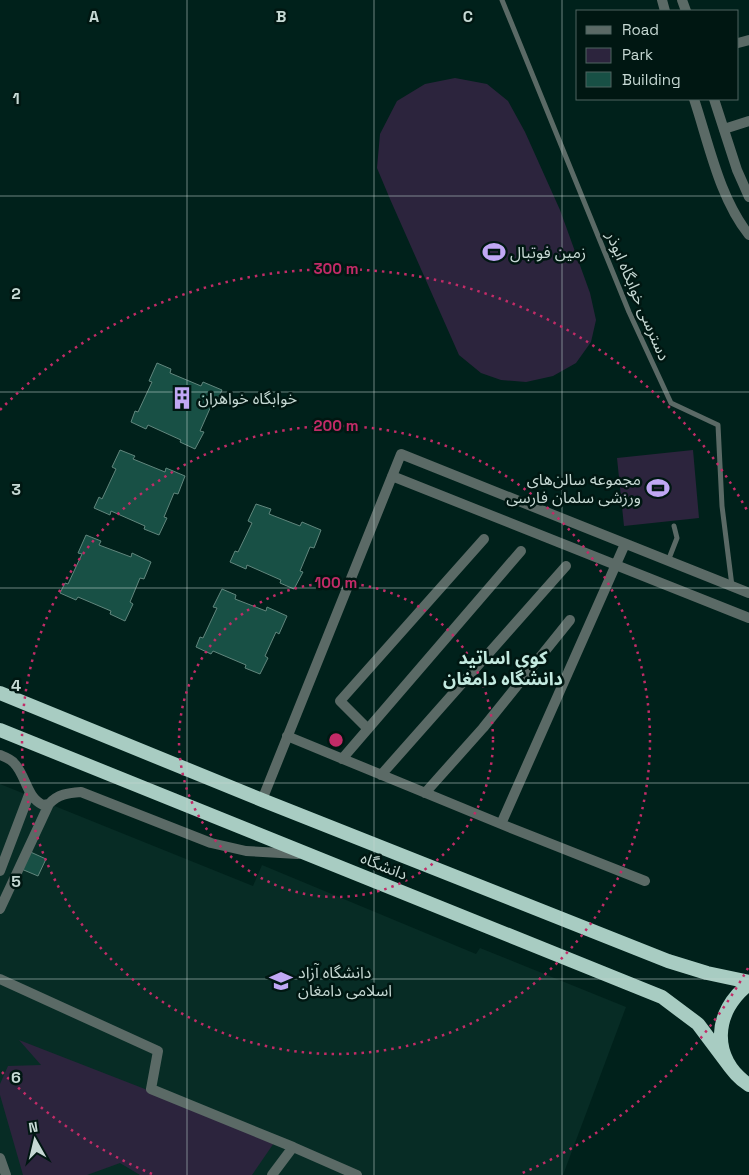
<svg xmlns="http://www.w3.org/2000/svg" width="749" height="1175" viewBox="0 0 749 1175" font-family="'Space Grotesk','Noto Sans Arabic',sans-serif">
  <style>
    .built { fill: #072c25 }
    .green { fill: #2c243d }
    .building { fill: #185045; stroke: #61867d }
    .lines { fill: none; stroke-linecap: round; stroke-linejoin: round }
    .service { stroke: #5b6a66; stroke-width: 5 }
    .minor { stroke: #5b6a66; stroke-width: 10 }
    .tertiary { stroke: #5b6a66; stroke-width: 10 }
    .trunk { stroke: #a8ccc2; stroke-width: 14 }
    .grid { fill: none; stroke: #c6d9d4; stroke-width: 1; stroke-opacity: 0.55 }
    .ring { fill: none; stroke: #c22b67; stroke-width: 2.5; stroke-dasharray: 2.5 5 }
    .labels { text-anchor: middle; dominant-baseline: central; stroke-width: 5; stroke-linejoin: round; paint-order: stroke }
    .poi-label { font-size: 16px; fill: #c6d9d4; stroke: #001712; text-anchor: start }
    .street-label { font-size: 16px; fill: #c6d9d4; stroke: #001712 }
    .neighbourhood-label { font-size: 18px; font-weight: bold; fill: #c3eae0; stroke: #001712 }
    .grid-label { font-size: 16px; text-anchor: middle; font-weight: bold; fill: #c6d9d4; stroke: #001712; stroke-width: 5; stroke-linejoin: round; paint-order: stroke }
    .centre { fill: #c22b67; stroke: #001712; stroke-width: 2.5 }
    .ring-label { font-size: 15px; text-anchor: middle; font-weight: bold; fill: #c22b67; stroke: #001712; stroke-width: 5; stroke-linejoin: round; paint-order: stroke }
  </style>
  <rect width="100%" height="100%" fill="#00211b"/>
  <!-- built -->
  <path class="built" d="M0 784 253 886 262 865 476 954 480 948 626 1007 563 1175H0Z"/>
  <!-- green -->
  <path class="green" d="M455 78 487 84 508 101 525 132 560 210 590 293 596 320 591 342 576 363 553 376 526 382 501 380 481 373 459 355 390 199 377 168 380 134 397 101 425 84Z
    M693 450 699 518 624 526 617 458Z
    M19 1040 276 1140 252 1175H140L120 1163 87 1175H23L0 1095V1084L8 1066 41 1065Z"/>
  <!-- building -->
  <path class="building" d="M157 363 171 369 170 373 201 386 203 382 222 390 214 408 211 406 200 431 204 432 195 449 180 442 181 440 148 425 146 429 131 422 135 411 138 412 152 382 149 381Z
    M120 450 135 456 133 459 165 472 166 468 185 476 178 494 174 493 164 517 167 518 159 535 144 529 145 526 111 511 110 515 94 508 99 497 102 499 116 469 112 467Z
    M256 504 271 509 269 514 300 526 302 522 321 530 314 548 310 547 300 571 303 572 294 589 280 583 281 580 247 565 246 569 230 562 235 551 238 552 252 523 248 521Z
    M86 535 101 541 99 545 131 557 132 553 151 562 144 579 140 578 130 602 133 604 125 621 110 614 111 611 78 597 76 600 60 593 65 583 68 584 82 554 78 553Z
    M222 589 236 595 235 599 266 611 267 607 287 616 279 634 276 632 265 656 268 658 260 674 245 668 246 665 213 651 211 654 196 647 200 637 203 638 217 608 213 607Z
    M26 850 46 859 38 876 19 868Z"/>
  <g class="lines">
    <!-- service -->
    <path class="service" d="M502 0 629 312 671 403 718 425 722 506 732 586
      M668 561 677 538 674 526"/>
    <!-- minor -->
    <path class="minor" d="M738 43 749 40
      M724 129 749 121
      M392 476 749 618
      M368 729 340 701 484 539
      M287 736 501 824 645 881
      M0 755C5 757 11 759 14 763 26 775 26 797 43 805L49 804C58 794 68 793 81 792L211 843 246 851 298 854
      M342 759 521 551
      M381 775 566 566
      M425 793 483 728 570 620
      M262 800 401 454 749 593
      M501 824 625 544
      M0 871 30 792
      M0 909 49 804
      M0 979 158 1051 151 1089 293 1147 272 1175
      M293 1147 357 1175
      M0 1158 6 1175"/>
    <!-- tertiary -->
    <path class="tertiary" d="M662 0 665 11
      M682 0 686 11
      M694 99C709 144 719 197 749 235
      M714 99 737 170 749 197"/>
    <!-- trunk -->
    <path class="trunk" d="M0 693 262 800 668 961 707 973 749 982
      M0 730 662 997 698 1024 731 1068
      M749 984C713 1011 710 1059 749 1085"/>
  </g>
  <!-- grid -->
  <path class="grid" d="M187 0V1175M374 0V1175M562 0V1175M0 196H749M0 392H749M0 588H749M0 783H749M0 979H749"/>
  <!-- distance rings -->
  <g class="ring">
    <circle cx="336" cy="740" r="157"/>
    <circle cx="336" cy="740" r="314"/>
    <path d="M748 968A471 471 0 0 1 520 1174M152 1174A471 471 0 0 1 0 1070M0 410A471 471 0 0 1 748 512"/>
  </g>
  <!-- icons -->
  <defs>
    <symbol id="stadium-bare" viewBox="-9 -9 18 18"><path d="M0-5a6.5 5 0 1 0 0 10a6.5 5 0 1 0 0-10ZM-3.5-1.8h7v3.6h-7Z" fill="#c0a8f4" stroke="#001712" stroke-width="2.5" paint-order="stroke"/></symbol>
    <symbol id="building-bare" viewBox="-9 -9 18 18"><path d="M-4-6H4V6H1V3H-1V6H-4ZM-2.5-4.3h1.7v1.8h-1.7ZM.8-4.3h1.7v1.8H.8ZM-2.5-1h1.7V.8h-1.7ZM.8-1h1.7V.8H.8Z" fill="#c0a8f4" stroke="#001712" stroke-width="2.5" paint-order="stroke"/></symbol>
    <symbol id="university-bare" viewBox="-9 -9 18 18"><path d="M0-5L7-2L0 1L-7-2ZM-4 1L0 2.5L4 1V4Q0 6-4 4Z" fill="#c0a8f4" stroke="#001712" stroke-width="2.5" paint-order="stroke"/></symbol>
  </defs>
  <g fill-rule="evenodd">
    <use href="#stadium-bare" x="478" y="236" width="32" height="32"/>
    <use href="#building-bare" x="166" y="382" width="32" height="32"/>
    <use href="#stadium-bare" x="642" y="472" width="32" height="32"/>
    <use href="#university-bare" x="265" y="965" width="32" height="32"/>
  </g>
  <g class="labels">
    <!-- poi labels -->
    <g class="poi-label">
      <text x="510" y="252">زمین فوتبال</text>
      <text x="198" y="398">خوابگاه خواهران</text>
      <text x="641" y="479" text-anchor="end">مجموعه سالن‌های<tspan x="641" dy="18">ورزشی سلمان فارسی</tspan></text>
      <text x="298" y="972">دانشگاه آزاد<tspan x="298" dy="18">اسلامی دامغان</tspan></text>
    </g>
    <!-- street labels -->
    <g class="street-label">
      <text transform="translate(638 296) rotate(67)">دسترسی خوابگاه ابوذر</text>
      <text transform="translate(384 866) rotate(22)">دانشگاه</text>
    </g>
    <!-- neighbourhood labels -->
    <g class="neighbourhood-label">
      <text x="503" y="657">کوی اساتید<tspan x="503" dy="21">دانشگاه دامغان</tspan></text>
    </g>
  </g>
  <g class="grid-label">
    <text x="94" y="22">A</text>
    <text x="281" y="22">B</text>
    <text x="468" y="22">C</text>
    <text x="16" y="104">1</text>
    <text x="16" y="299">2</text>
    <text x="16" y="495">3</text>
    <text x="16" y="691">4</text>
    <text x="16" y="887">5</text>
    <text x="16" y="1083">6</text>
  </g>
  <circle cx="336" cy="740" r="8" class="centre"/>
  <g class="ring-label">
    <text x="336" y="274">300 m</text>
    <text x="336" y="431">200 m</text>
    <text x="336" y="588">100 m</text>
  </g>
  <!-- legend -->
  <rect x="576" y="10" width="162" height="90" fill="#001712" stroke="#4f6560"/>
  <rect x="586" y="26" width="25" height="8" fill="#5b6a66" stroke="#4f6560"/>
  <text x="622" y="35" font-size="15" fill="#c6d9d4">Road</text>
  <rect x="586" y="48" width="25" height="15" fill="#2c243d" stroke="#4f6560"/>
  <text x="622" y="60" font-size="15" fill="#c6d9d4">Park</text>
  <rect x="586" y="72" width="25" height="15" fill="#185045" stroke="#4f6560"/>
  <text x="622" y="85" font-size="15" fill="#c6d9d4">Building</text>
  <!-- north arrow -->
  <g transform="translate(35 1140) rotate(352)" stroke="#001712" stroke-width="4" paint-order="stroke">
  <path d="M0-4L9 19L0 12L-9 19Z" fill="#c6d9d4"/>
  <text y="-8" font-size="14" font-weight="bold" text-anchor="middle" fill="#c6d9d4">N</text>
  </g>
</svg>
